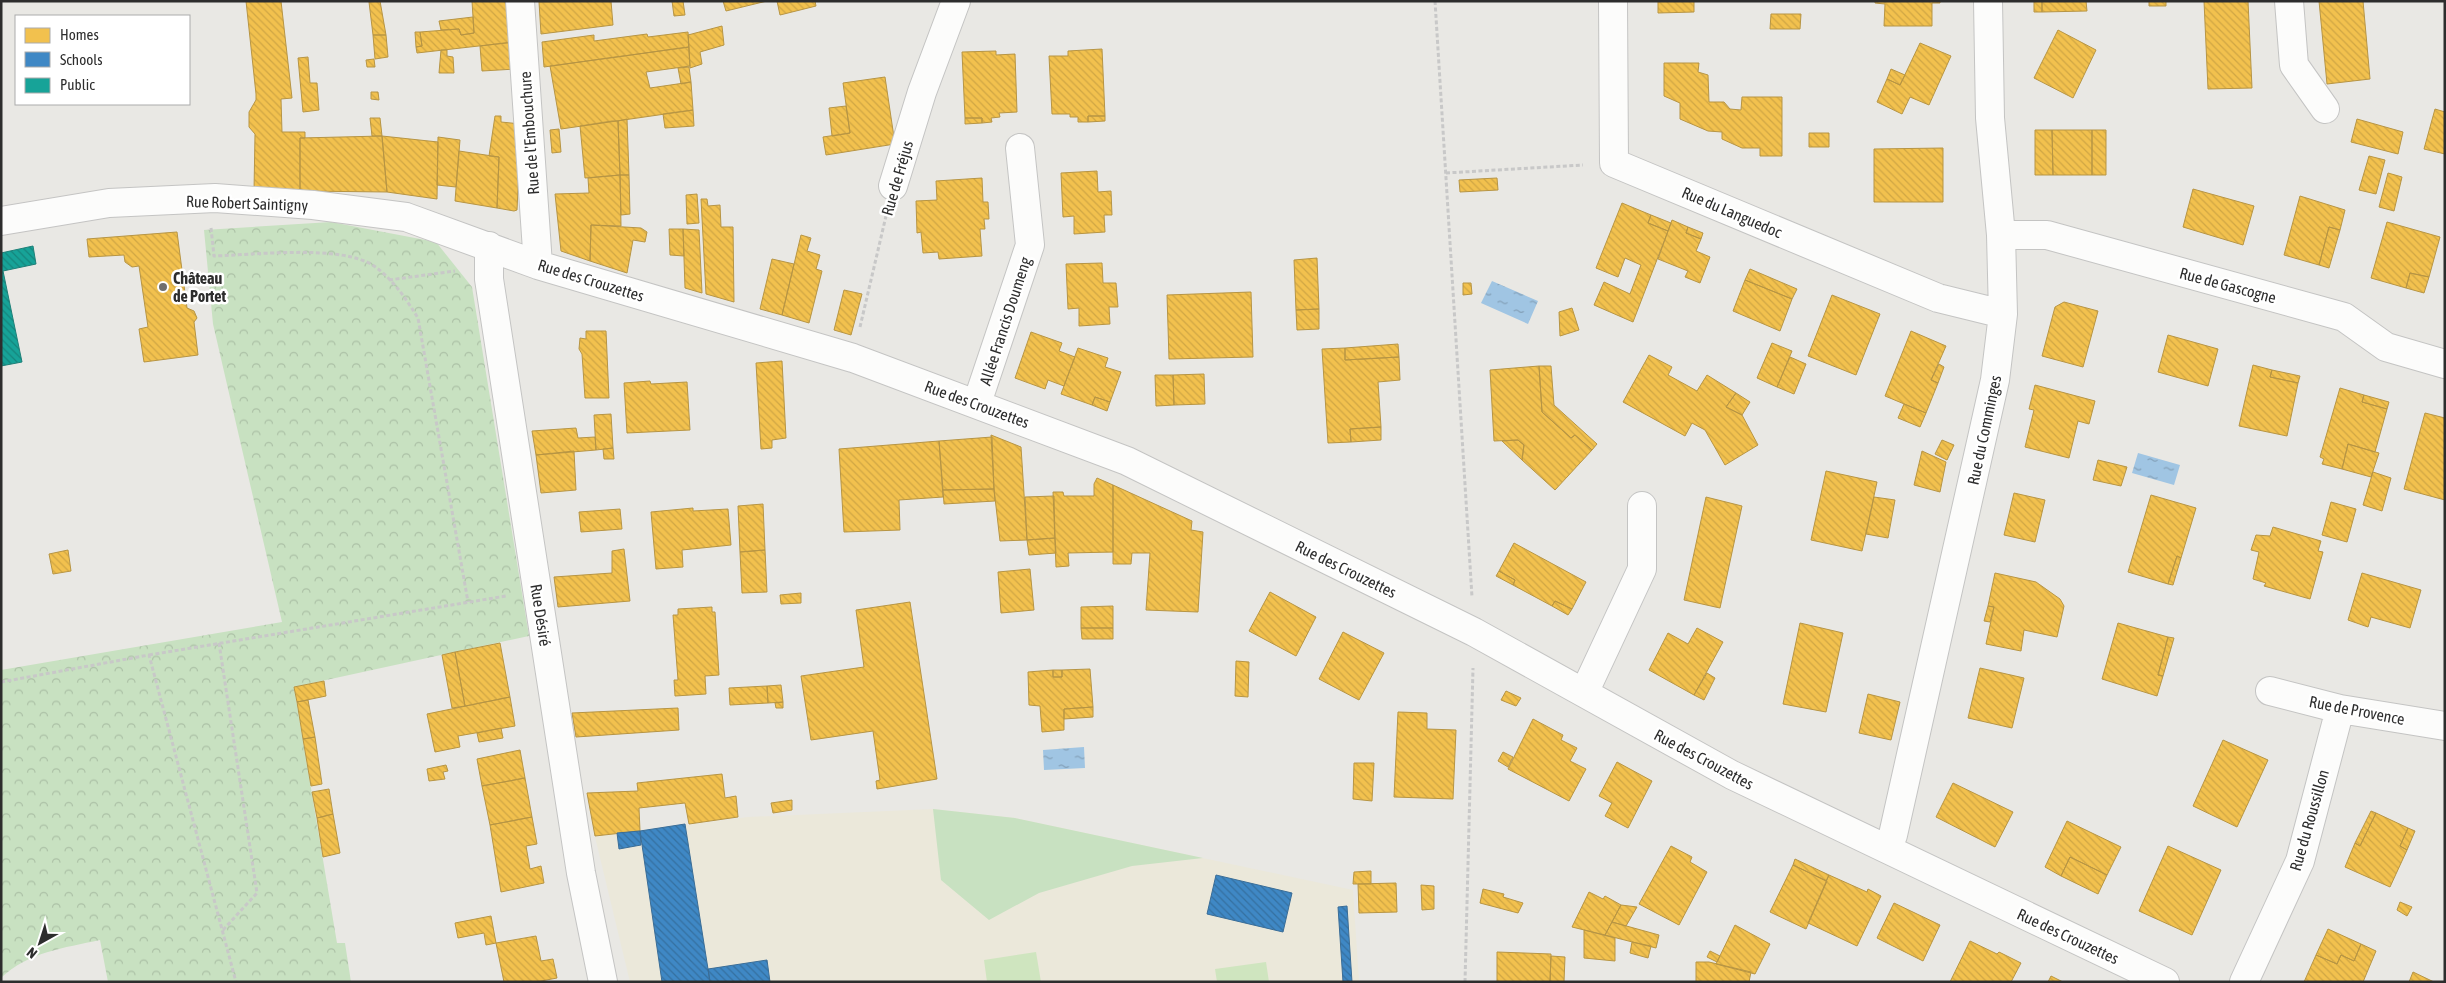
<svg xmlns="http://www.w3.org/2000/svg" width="2446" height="983" viewBox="0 0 2446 983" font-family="'Asap Condensed',sans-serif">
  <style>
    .education { fill: #ebe8da }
    .grass { fill: #c8e1c1 }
    .park { fill: url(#park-crowns) }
    .pitch { fill: #cfe5bf }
    .water { fill: url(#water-ripples) }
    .homes { fill: url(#homes-back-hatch); stroke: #b79544 }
    .schools { fill: url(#schools-back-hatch); stroke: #3a6d97 }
    .public { fill: url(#public-back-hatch); stroke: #1e8078 }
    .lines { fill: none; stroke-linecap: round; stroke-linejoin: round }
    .minor-casing { stroke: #c4c4c3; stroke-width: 30 }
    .path { stroke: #c8c8c8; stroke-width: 3; stroke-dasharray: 4 2.5; stroke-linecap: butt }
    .minor { stroke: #fcfcfb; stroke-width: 28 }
    .poi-dot { fill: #6f6e6d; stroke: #fff; stroke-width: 2 }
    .labels { text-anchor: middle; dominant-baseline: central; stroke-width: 5; stroke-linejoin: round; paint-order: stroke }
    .street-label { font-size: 16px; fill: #2d2d2d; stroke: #fff }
    .poi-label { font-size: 16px; font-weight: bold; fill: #2d2d2d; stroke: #fff; text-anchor: start }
  </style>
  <defs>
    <pattern id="park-crowns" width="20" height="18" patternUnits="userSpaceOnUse" patternTransform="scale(1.25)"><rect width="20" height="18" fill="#c8e1c1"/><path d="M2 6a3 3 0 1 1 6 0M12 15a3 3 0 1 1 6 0" fill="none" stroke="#acc1a6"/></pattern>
    <pattern id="water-ripples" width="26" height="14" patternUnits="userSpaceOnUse" patternTransform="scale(1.25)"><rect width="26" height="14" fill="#a0c5e3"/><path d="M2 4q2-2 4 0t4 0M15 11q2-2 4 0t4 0" fill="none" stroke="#83a0b8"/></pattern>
    <pattern id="homes-back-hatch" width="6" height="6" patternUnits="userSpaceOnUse" patternTransform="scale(1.25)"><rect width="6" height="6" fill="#f2c14e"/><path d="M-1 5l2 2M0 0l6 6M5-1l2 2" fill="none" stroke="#d0a644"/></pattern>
    <pattern id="schools-back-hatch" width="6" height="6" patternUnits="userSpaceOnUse" patternTransform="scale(1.25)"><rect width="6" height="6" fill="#3f88c5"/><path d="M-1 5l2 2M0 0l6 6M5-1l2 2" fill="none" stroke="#3570a0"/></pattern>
    <pattern id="public-back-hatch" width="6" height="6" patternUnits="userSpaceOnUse" patternTransform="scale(1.25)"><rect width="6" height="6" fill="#17a398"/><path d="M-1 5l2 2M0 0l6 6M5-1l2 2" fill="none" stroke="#15857c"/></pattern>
  </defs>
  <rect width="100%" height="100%" fill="#e9e8e4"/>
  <!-- education -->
  <path class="education" d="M933 809 1015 818 1353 890 1359 982H630L595 837 748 817Z"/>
  <!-- grass -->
  <path class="grass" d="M933 809 1015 818 1203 858 1132 866 1039 893 989 920 941 880Z"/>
  <!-- park -->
  <path class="park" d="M331 222 436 242 472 287 529 636 294 687 337 943H345L351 982H108L100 940C64 948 28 952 1 978V670L282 622 213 324 204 230Z"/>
  <!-- pitch -->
  <path class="pitch" d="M1036 952 1041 982H987L984 960Z
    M1266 962 1269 982H1217L1215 969Z"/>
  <!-- water -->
  <path class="water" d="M1492 281 1538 301 1528 324 1481 303Z
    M2138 453 2180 465 2174 485 2132 473Z
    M1084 747 1085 768 1044 770 1043 750Z"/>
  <!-- homes -->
  <path class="homes" d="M246 1H281L292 98 281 99 282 132H305V138H300V191H254L255 134 249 127V112L256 100V94Z
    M380 1 386 35H373L369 2Z
    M472 1H511L514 42 417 53 416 47 422 46 420 32 459 29 461 35 474 33Z
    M611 1 613 25 541 34 539 2Z
    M672 1H683L685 15 674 16Z
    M723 1H767L726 11Z
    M777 1H815L816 6 780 15Z
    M1658 1H1694V12L1658 13Z
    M1875 1H1940V3H1932V26H1884L1885 4 1875 3Z
    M2034 1H2042V12H2034Z
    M2042 1H2086L2087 11 2042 12Z
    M2149 1H2166V6H2149Z
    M2204 1H2248L2252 88 2208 89Z
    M2319 1H2363L2370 79 2327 84Z
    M1771 14H1801L1800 29H1770Z
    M473 17 474 33 461 35 459 29 441 30 439 21Z
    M722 26 724 45 700 52 702 64 690 68 688 35Z
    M2058 30 2096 50 2073 98 2034 78Z
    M415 32H420L422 46 416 47Z
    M688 32 689 47 544 67 542 42 594 35V41L647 34 648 37Z
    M373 35H386L388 57 375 59Z
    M514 42 516 69 482 71 480 46Z
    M1920 43 1951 56 1929 105 1910 97 1902 114 1877 102 1887 79 1900 85Z
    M689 47 690 66 646 72 650 88 691 82 693 110 561 129 550 66Z
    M1102 49 1105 116H1088V122H1078V117H1070V114H1052L1049 56H1068V51Z
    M441 50H447V56L453 57 454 73H439Z
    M996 51V55L1015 54 1017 112 999 113 1000 117 991 118 992 122 982 123V118H965L962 52Z
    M308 57 310 83H317L319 110 303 112 298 58Z
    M374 59 375 67H367L366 60Z
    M1664 63H1699L1698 72 1708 75 1709 102H1724L1730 109 1741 110 1742 97H1782V156H1760V148H1742L1722 139V132L1708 131 1680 119V103L1664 96Z
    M689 67 691 82 681 84 678 68Z
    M1891 69 1905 75 1900 85 1887 79Z
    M885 77 895 144 826 155 823 137 850 133 843 83Z
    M371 92H378L379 100 371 99Z
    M846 106 850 133 832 136 829 108Z
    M2435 109 2445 112V154L2424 149Z
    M693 110 694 126 665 128 663 114Z
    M495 116H501V122L521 124 517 210 514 211 497 208 499 157 489 156Z
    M1088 116H1105V121L1088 122Z
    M370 118H380L382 136H372Z
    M965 118H982V123L965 124Z
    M627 119 629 175H620L618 121Z
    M2357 119 2403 132 2398 154 2351 142Z
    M612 121H618L620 175 585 178 580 126Z
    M559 129 561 152 552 153 550 130Z
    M2035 130H2052L2053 175H2035Z
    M2052 130H2092V175H2053Z
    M2092 130H2106V175H2092Z
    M1809 133H1829V147H1809Z
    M382 136 438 142 437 199 387 192Z
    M382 136 387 192 300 191V138Z
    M438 137 460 140 456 187 437 185Z
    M1943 148V202H1874V149Z
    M459 151 499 157 497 208 455 201Z
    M2369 156 2385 160 2376 194 2359 190Z
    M1097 171 1098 192 1111 191 1112 215H1104L1105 232 1074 234V216L1063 217 1061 173Z
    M2388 173 2402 177 2394 211 2379 207Z
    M620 175 621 226 591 225 590 261 561 251 555 194 589 193 588 178Z
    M620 175H629L630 214 621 215Z
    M982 178 983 202H988L989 219H984L985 229H980L982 256 939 259 938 252 923 253 921 232 917 233 916 201 937 200 936 181Z
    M1497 178 1498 190 1460 192 1459 180Z
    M2193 189 2254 206 2243 245 2183 227Z
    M697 194 699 223 687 224 686 195Z
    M2300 196 2345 210 2340 230 2329 227 2319 265 2284 255Z
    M701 199H707L708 206 720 205 721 227H733L734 302 706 294Z
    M1622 203 1651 215 1648 223 1668 231 1633 322 1594 305 1604 282 1630 294 1641 265 1625 258 1618 277 1596 268Z
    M1651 215 1671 223 1668 231 1648 223Z
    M1672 220 1688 227 1686 233 1701 239 1696 251 1710 257 1700 283 1685 277 1688 271 1658 259Z
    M2387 222 2440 237 2429 277 2410 273 2406 288 2371 278Z
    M591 225 641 228 647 232 645 242 633 240 627 273 590 261Z
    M1688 227 1703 233 1701 239 1686 233Z
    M2329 227 2340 230 2329 268 2319 265Z
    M669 229H683L684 256 670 255Z
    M683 229 699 230 702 293 685 288Z
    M177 232 187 308 194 311 197 318 194 322 198 355 144 362 139 329 148 327 139 266 132 267 125 262 124 255 89 257 87 239Z
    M801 235 811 238 807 251 820 255 816 269 822 271 809 323 782 315Z
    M1317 258 1319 309 1296 310 1294 260Z
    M772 259 794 264 782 315 760 309Z
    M1102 263 1103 283H1116L1118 307H1109L1110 324 1079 326V308L1068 309 1066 264Z
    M1750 269 1797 289 1792 299 1745 280Z
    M2410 273 2429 277 2424 293 2406 288Z
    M1745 280 1792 299 1780 331 1733 311Z
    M1463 283H1471L1472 294 1463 295Z
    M844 290 862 294 851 335 834 330Z
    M1251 292 1253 357 1169 359 1167 295Z
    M1832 295 1880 314 1856 375 1808 356Z
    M2064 302 2098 311 2083 367 2042 356 2055 307Z
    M1572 308 1579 330 1560 336 1559 312Z
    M1319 309V329L1297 330 1296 310Z
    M586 331H606L609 398H585L582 354 579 349 580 338 586 339Z
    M1911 331 1946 346 1931 380 1938 383 1926 413 1885 396Z
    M1031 332 1062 343 1059 351 1075 357 1064 386 1048 380 1045 389 1015 378Z
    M2168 335 2218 349 2208 386 2158 372Z
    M1772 343 1792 351 1777 387 1757 378Z
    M1398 344 1399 357 1345 360V348Z
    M1078 348 1108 358 1105 367 1121 372 1110 402 1095 397 1092 405 1061 394Z
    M1345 348V360L1399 357 1400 380 1378 382 1381 427 1350 429 1351 442 1328 443 1322 349Z
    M1649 355 1672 367 1668 375 1697 391 1707 375 1736 393 1726 407 1742 415 1758 445 1725 465 1705 430 1692 423 1685 436 1623 402Z
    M1790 357 1806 364 1794 394 1777 387Z
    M782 361 786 438 772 440V448L761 449 756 363Z
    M1939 364 1944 367 1938 383 1931 380Z
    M2253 365 2272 370 2270 377 2298 383 2287 436 2239 426Z
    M1539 366 1542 412 1571 438 1575 435 1592 450 1555 490 1522 460 1524 445 1518 440 1494 441 1490 370Z
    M1539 366H1551L1554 405 1597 444 1592 450 1575 435 1571 438 1542 412Z
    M2272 370 2300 376 2298 383 2270 377Z
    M1204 374 1205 404 1174 405 1173 375Z
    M1155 375H1173L1174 405 1156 406Z
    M650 381 651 384 687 382 690 430 627 433 624 383Z
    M2035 385 2095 401 2089 424 2078 421 2069 458 2025 447 2034 410 2029 409Z
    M2340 388 2364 395 2362 402 2387 409 2375 452 2348 444 2342 469 2322 464 2324 459 2320 457Z
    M1736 393 1750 402 1742 415 1726 407Z
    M2364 395 2389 402 2387 409 2362 402Z
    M1095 397 1110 402 1107 411 1092 405Z
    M1904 404 1926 413 1920 427 1898 418Z
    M2425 413 2445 418V500L2404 489Z
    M611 414 613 448 596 450 594 415Z
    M1381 427V440L1351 442 1350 429Z
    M576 428 578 438 595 437 596 450 536 455 532 431Z
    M991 435 1021 447 1027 540 1000 541 994 489Z
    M992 437 994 489 943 490 939 441Z
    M1518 440 1524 445 1522 460 1502 441Z
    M1942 440 1954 445 1947 460 1935 454Z
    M939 441 943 497 899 500 900 530 844 532 839 449Z
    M2348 444 2379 453 2371 477 2342 469Z
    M613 448 614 459H604L603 449Z
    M574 451 576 490 541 493 536 455Z
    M1922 451 1946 462 1940 492 1914 485Z
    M2098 460 2127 467 2121 486 2093 480Z
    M1826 471 1877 482 1862 551 1811 540Z
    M2373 472 2391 478 2382 511 2363 505Z
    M1097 478 1113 485V552L1068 553 1069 566 1056 567 1053 492H1063L1064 496H1094V484Z
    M1113 485 1192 521 1191 530 1203 532 1198 612 1146 610 1150 553H1132L1131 564H1113Z
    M994 489 995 501 944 504 943 490Z
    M2014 493 2045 500 2035 542 2004 535Z
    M2151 495 2196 508 2181 558 2177 556 2168 584 2128 572Z
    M1054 496 1055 538 1027 540 1025 497Z
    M1706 497 1742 506 1720 608 1684 600Z
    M1874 497 1895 500 1888 538 1866 534Z
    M2331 502 2356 509 2347 542 2322 535Z
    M763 504 765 550 740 552 738 506Z
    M693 508V511L728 509 731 545 682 550 683 567 656 569 651 512Z
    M620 509 622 529 581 532 579 512Z
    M2273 527 2321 541 2318 551 2323 552 2310 599 2264 586 2266 583 2253 579 2259 552 2251 550 2256 535 2270 536Z
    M1055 538 1056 553 1029 555 1027 540Z
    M1514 543 1586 582 1572 609 1555 601 1552 606 1513 585 1515 580 1499 571Z
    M624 549 630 601 558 607 554 577 612 573V551Z
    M68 550 71 571 53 574 49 554Z
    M765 550 767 592 742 593 740 552Z
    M2177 556 2181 558 2173 585 2168 584Z
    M1030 569 1034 610 1001 613 998 572Z
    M1499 571 1515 580 1513 585 1496 576Z
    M1995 573 2036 582 2060 599 2064 606 2057 637 2024 630 2021 651 1986 644 1994 607 1988 606Z
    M2362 573 2421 590 2410 628 2371 617 2368 627 2348 620Z
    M1270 592 1316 617 1296 656 1249 631Z
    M801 593V603L781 604 780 595Z
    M1555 601 1572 609 1568 615 1552 606Z
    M910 602 937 779 877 789 876 781 880 780 873 731 811 740 801 676 864 667 856 610Z
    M1113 606V628H1081V607Z
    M1988 606 1994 607 1990 622 1984 621Z
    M712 607V612H715L719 675 705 676 706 694 675 696 674 680H678L673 615H678V609Z
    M1800 623 1843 633 1826 712 1783 704Z
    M2118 623 2168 637 2158 675 2163 676 2157 696 2102 679Z
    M1081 628H1113V639H1082Z
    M1697 628 1723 642 1694 695 1649 670 1668 633 1688 644Z
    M1343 632 1384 653 1359 700 1319 679Z
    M2168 637 2174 638 2163 676 2158 675Z
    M500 643 510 697 465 706 455 652Z
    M455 652 465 706 452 708 442 655Z
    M1236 661 1249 662 1248 697 1235 696Z
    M1980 668 2024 678 2012 728 1968 718Z
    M1090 669 1093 707 1064 709V730L1042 732 1040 706 1029 705 1028 672 1053 670V677H1062V670Z
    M1053 670H1062V677H1053Z
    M1707 673 1715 678 1704 700 1694 695Z
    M324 681 326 696 297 702 294 687Z
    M781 685 783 702 768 703 767 686Z
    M767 686 768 703 730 705 729 688Z
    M1506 691 1521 698 1516 706 1501 700Z
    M1868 694 1900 702 1891 740 1859 733Z
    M510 697 515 726 458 736 460 747 435 752 427 714Z
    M308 700 315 737 303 739 297 702Z
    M783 702V708H776L775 703Z
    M1093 707V717L1064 719V709Z
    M678 708 679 730 576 737 572 713Z
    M1398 712 1427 713V729L1456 730 1453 799 1394 797Z
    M1533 719 1563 735 1561 740 1577 748 1570 761 1586 769 1569 801 1508 769Z
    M501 728 503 738 479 742 477 733Z
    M315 737 322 784 311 786 303 739Z
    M2223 740 2268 760 2237 827 2193 806Z
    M520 750 525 778 482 786 477 759Z
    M1503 752 1513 757 1508 767 1498 761Z
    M1617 762 1652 781 1628 828 1605 816 1612 803 1599 796Z
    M1354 763H1374L1372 801 1353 799Z
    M446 765 448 771 443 772 445 779 429 781 427 769Z
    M722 774 725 798 736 796 738 817 689 824 685 803 639 808 640 831 595 836 587 793 638 791 637 783Z
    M525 778 532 817 490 825 482 786Z
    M1953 783 2013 812 1995 847 1936 817Z
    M329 789 333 814 317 818 312 792Z
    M792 800V810L773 813 771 803Z
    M2371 811 2376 813 2360 846 2355 843Z
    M2376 813 2408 828 2400 846 2407 850 2390 887 2345 867 2355 843 2360 846Z
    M333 814 340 853 323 857 317 818Z
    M532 817 537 844 526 846 530 869 541 866 544 883 501 892 490 825Z
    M2067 821 2121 847 2107 875 2070 857 2061 876 2045 867Z
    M2408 828 2415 831 2407 850 2400 846Z
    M1671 846 1692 857 1690 862 1707 872 1679 925 1639 904Z
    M2168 846 2221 870 2192 935 2139 911Z
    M2070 857 2107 875 2098 894 2061 876Z
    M1795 859 1829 875 1826 881 1793 865Z
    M1793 865 1827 881 1806 929 1770 912Z
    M1371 871V884H1353L1354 872Z
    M1829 875 1867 892 1868 889 1881 896 1857 946 1808 923Z
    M1396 883 1397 912 1359 913 1358 884Z
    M1421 885 1434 886V909L1422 910Z
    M1483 889 1504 894 1503 897 1523 903 1518 913 1480 903Z
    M1589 892 1603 899 1605 896 1621 905 1605 935 1572 927Z
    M2400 902 2412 907 2407 916 2397 910Z
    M1894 903 1940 925 1923 961 1877 938Z
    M1621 905 1637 907 1626 926 1612 922Z
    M491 916 496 943 486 945 484 933 458 938 455 923Z
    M1612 922 1659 935 1656 948 1605 935Z
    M1735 925 1770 944 1755 974 1716 964Z
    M2328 929 2361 944 2354 961 2341 955 2337 964 2316 955Z
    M1584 930 1615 938V961L1584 958Z
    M536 936 541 961 553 959 557 978 536 982H504L496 943Z
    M1970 941 1997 954 1999 952 2021 963 2011 982H1950Z
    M1632 942 1651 946 1648 958 1630 953Z
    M2361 944 2376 951 2363 982H2304L2316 955 2337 964 2341 955 2354 961Z
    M1710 951 1720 956 1717 962 1707 957Z
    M1497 952 1551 954 1550 982H1497Z
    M1551 956 1565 957 1564 982H1550Z
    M1696 962H1709L1751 972 1749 982H1696Z
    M2413 972 2434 982H2409Z
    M2051 976 2063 982H2048Z"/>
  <!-- schools -->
  <path class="schools" d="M685 824 708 969 710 982H662L640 831Z
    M640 831 641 845 619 849 617 833Z
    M1216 875 1292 893 1283 932 1207 914Z
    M1347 906 1352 982H1343L1338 907Z
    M767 960 770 982H710L708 969Z"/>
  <!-- public -->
  <path class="public" d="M33 246 36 264 3 271 22 362 1 366V253Z"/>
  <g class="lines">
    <defs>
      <path id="minor" d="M520 1 538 265
        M1613 1 1614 163 1938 298 2003 314
        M2289 1 2294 65 2325 109
        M893 186 922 92 956 1
        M1 221 109 203 215 198 313 205 406 217 538 265 853 358 1127 461 1474 632 1732 775 2165 982
        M2001 235H2047L2344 317 2386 347 2445 364
        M489 246V279L581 873 603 982
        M977 403 1030 245 1020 148
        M2270 691 2340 709 2445 726
        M1584 693 1642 569V506
        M1887 849 1893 835 1995 380 2003 314 2001 235 1990 118 1988 1
        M2244 982 2300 861 2340 709"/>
    </defs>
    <!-- minor casing -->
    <use href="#minor" class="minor-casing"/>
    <!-- path -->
    <path class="path" d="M1435 1 1472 597
      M1446 173 1583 165
      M211 228 214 256C253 255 342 244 374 266 393 279 406 299 418 318L468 602
      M389 280 455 271
      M860 327 886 216
      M219 643 257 893 223 930
      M149 655 506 596
      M1 682 149 655 236 982
      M1465 982 1473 668"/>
    <!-- minor -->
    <use href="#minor" class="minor"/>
  </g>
  <!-- markers -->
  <circle class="poi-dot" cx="163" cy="287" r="5"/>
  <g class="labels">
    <!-- street labels -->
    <g class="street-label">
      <text transform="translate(529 133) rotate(-94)">Rue de l'Embouchure</text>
      <text transform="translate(897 178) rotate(-74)">Rue de Fréjus</text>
      <text transform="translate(247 203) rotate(2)">Rue Robert Saintigny</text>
      <text transform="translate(1732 212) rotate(23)">Rue du Languedoc</text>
      <text transform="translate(591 280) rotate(17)">Rue des Crouzettes</text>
      <text transform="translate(2228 285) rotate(15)">Rue de Gascogne</text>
      <text transform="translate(1005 321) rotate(-72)">Allée Francis Doumeng</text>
      <text transform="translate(977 404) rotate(20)">Rue des Crouzettes</text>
      <text transform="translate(1984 430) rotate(-78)">Rue du Comminges</text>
      <text transform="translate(1346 569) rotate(26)">Rue des Crouzettes</text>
      <text transform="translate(541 615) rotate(81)">Rue Désiré</text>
      <text transform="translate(2357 710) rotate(11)">Rue de Provence</text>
      <text transform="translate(1704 759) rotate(28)">Rue des Crouzettes</text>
      <text transform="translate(2309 820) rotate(-74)">Rue du Roussillon</text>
      <text transform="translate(2068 936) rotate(25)">Rue des Crouzettes</text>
    </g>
    <!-- poi labels -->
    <g class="poi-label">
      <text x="173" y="278">Château<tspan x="173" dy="18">de Portet</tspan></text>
    </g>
  </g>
  <!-- border -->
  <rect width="2446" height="983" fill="none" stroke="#2d2d2d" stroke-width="5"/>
  <!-- legend -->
  <rect x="15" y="15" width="175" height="90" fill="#ffffff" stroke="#ababab"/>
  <rect x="25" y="28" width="25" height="15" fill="#f2c14e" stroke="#ababab"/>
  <text x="60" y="40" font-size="15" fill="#2d2d2d">Homes</text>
  <rect x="25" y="52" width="25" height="15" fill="#3f88c5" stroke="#ababab"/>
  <text x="60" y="65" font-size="15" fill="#2d2d2d">Schools</text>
  <rect x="25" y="78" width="25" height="15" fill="#17a398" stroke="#ababab"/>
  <text x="60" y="90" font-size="15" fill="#2d2d2d">Public</text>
  <!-- north arrow -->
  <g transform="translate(40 943) rotate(219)" stroke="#ffffff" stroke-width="4" paint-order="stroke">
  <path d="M0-4L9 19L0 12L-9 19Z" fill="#2d2d2d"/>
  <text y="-8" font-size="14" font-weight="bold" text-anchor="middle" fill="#2d2d2d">N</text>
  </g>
</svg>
